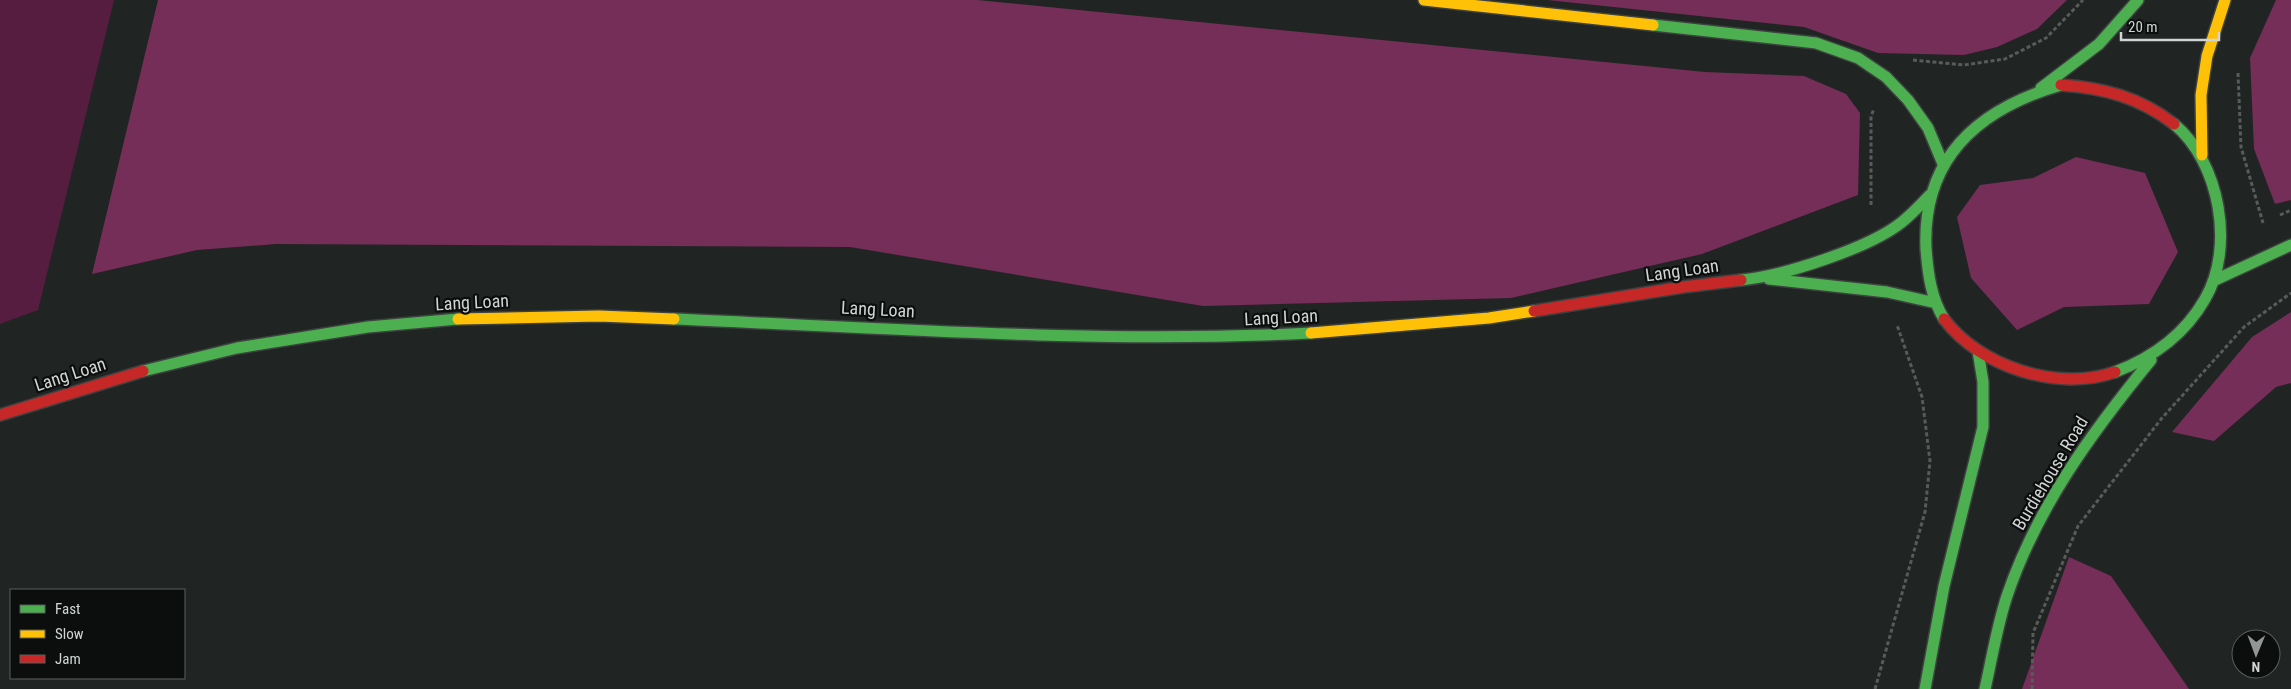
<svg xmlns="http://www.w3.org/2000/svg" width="2291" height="689" viewBox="0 0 2291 689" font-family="'Roboto Condensed',sans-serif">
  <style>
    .green { fill: #561d40 }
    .forest { fill: #742e58 }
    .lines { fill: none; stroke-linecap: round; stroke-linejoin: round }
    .fast-casing { stroke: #3d4240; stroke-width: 14 }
    .slow-casing { stroke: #3d4240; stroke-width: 14 }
    .jam-casing { stroke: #3d4240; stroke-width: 14 }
    .path { stroke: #585b59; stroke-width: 3; stroke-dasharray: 4 2.5; stroke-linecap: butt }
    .fast { stroke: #4caf50; stroke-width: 11 }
    .slow { stroke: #ffc107; stroke-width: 11 }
    .jam { stroke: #c62828; stroke-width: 11 }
    .labels { text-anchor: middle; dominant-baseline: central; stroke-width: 4.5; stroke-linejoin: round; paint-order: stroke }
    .street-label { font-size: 18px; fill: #d0d5d3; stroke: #0b0e0d }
  </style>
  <rect width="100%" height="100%" fill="#202523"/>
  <!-- green -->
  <path class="green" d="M0 0H114L38 310 0 324Z"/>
  <!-- forest -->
  <path class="forest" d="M158 0H977L1705 72 1804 76 1846 94 1860 113 1858 195 1702 254 1511 298 1203 306 850 247 276 244 197 250 92 274Z
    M1547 0H2067L2037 29 1997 47 1964 55 1878 53 1804 27Z
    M2276 0H2291V200L2275 204 2254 149 2250 58Z
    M2076 157 2145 173 2178 252 2149 304 2064 307 2017 330 1971 278 1957 217 1980 185 2033 178Z
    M2291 312V383L2276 387 2214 441 2172 432 2252 337Z
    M2069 557 2111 576 2189 689H2022Z"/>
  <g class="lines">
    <defs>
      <path id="fast" d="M1653 25 1816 43 1858 58 1886 77 1908 100 1928 128 1943 164
        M2041 88 2099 44 2138 0
        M1769 279 1887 292 1936 303
        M1741 280C1783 276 1870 248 1902 222 1912 214 1921 204 1930 195
        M2213 281 2291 245
        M674 319C886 328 1099 344 1311 333
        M1944 319C1931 298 1928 274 1926 249 1922 158 1978 109 2061 85
        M143 371 237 348 368 327 458 319
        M2115 372C2152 358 2185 334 2205 299 2235 248 2220 162 2174 124
        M1925 689 1944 586 1983 427V382L1978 351
        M1985 689C1992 658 1997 626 2007 596 2037 507 2092 432 2151 360"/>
      <path id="slow" d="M1424 0 1653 25
        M2202 155 2201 95 2207 56 2225 0
        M458 319 599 316 674 319
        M1311 333 1489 318 1534 311"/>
      <path id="jam" d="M2061 85C2104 88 2139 97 2174 124
        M1534 311 1683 287 1741 280
        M1944 319C1980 367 2058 392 2115 372
        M0 415 143 371"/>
    </defs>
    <!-- fast casing -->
    <use href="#fast" class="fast-casing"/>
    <!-- slow casing -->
    <use href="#slow" class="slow-casing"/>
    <!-- jam casing -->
    <use href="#jam" class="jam-casing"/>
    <!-- path -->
    <path class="path" d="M1913 60 1964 65 2005 59 2046 38 2083 0
      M2238 73 2241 147 2263 223
      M1871 205V116L1874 109
      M2280 215 2291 210
      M1875 689 1925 512 1930 461 1922 397 1897 325
      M2032 689 2033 633 2078 526 2162 418 2244 327 2291 293"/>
    <!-- fast -->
    <use href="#fast" class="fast"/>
    <!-- slow -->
    <use href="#slow" class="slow"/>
    <!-- jam -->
    <use href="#jam" class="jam"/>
  </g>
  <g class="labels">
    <!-- street labels -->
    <g class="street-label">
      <text transform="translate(1682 270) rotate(-8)">Lang Loan</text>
      <text transform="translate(472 302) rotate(-3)">Lang Loan</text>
      <text transform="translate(878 309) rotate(3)">Lang Loan</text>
      <text transform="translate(1281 317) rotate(-3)">Lang Loan</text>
      <text transform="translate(70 374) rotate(-18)">Lang Loan</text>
      <text transform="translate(2050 473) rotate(-59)">Burdiehouse Road</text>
    </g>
  </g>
  <!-- legend -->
  <rect x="10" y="589" width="175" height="90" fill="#0b0e0d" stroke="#5a5e5c"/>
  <rect x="20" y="605" width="25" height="8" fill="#4caf50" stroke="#5a5e5c"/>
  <text x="55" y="614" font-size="15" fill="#d0d5d3">Fast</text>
  <rect x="20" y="630" width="25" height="8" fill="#ffc107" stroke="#5a5e5c"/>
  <text x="55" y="639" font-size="15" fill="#d0d5d3">Slow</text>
  <rect x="20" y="655" width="25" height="8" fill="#c62828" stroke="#5a5e5c"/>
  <text x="55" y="664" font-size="15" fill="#d0d5d3">Jam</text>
  <!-- north arrow -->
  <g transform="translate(2256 654) rotate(181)"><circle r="24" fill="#0b0e0d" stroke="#5a5e5c"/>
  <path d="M0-4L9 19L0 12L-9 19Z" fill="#929795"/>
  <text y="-8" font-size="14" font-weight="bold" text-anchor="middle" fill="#d0d5d3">N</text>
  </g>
  <!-- scale -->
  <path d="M2121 32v8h98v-8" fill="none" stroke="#d0d5d3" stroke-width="2.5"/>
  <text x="2128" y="32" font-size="15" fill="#d0d5d3" stroke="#0b0e0d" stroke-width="4" paint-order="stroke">20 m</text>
</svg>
